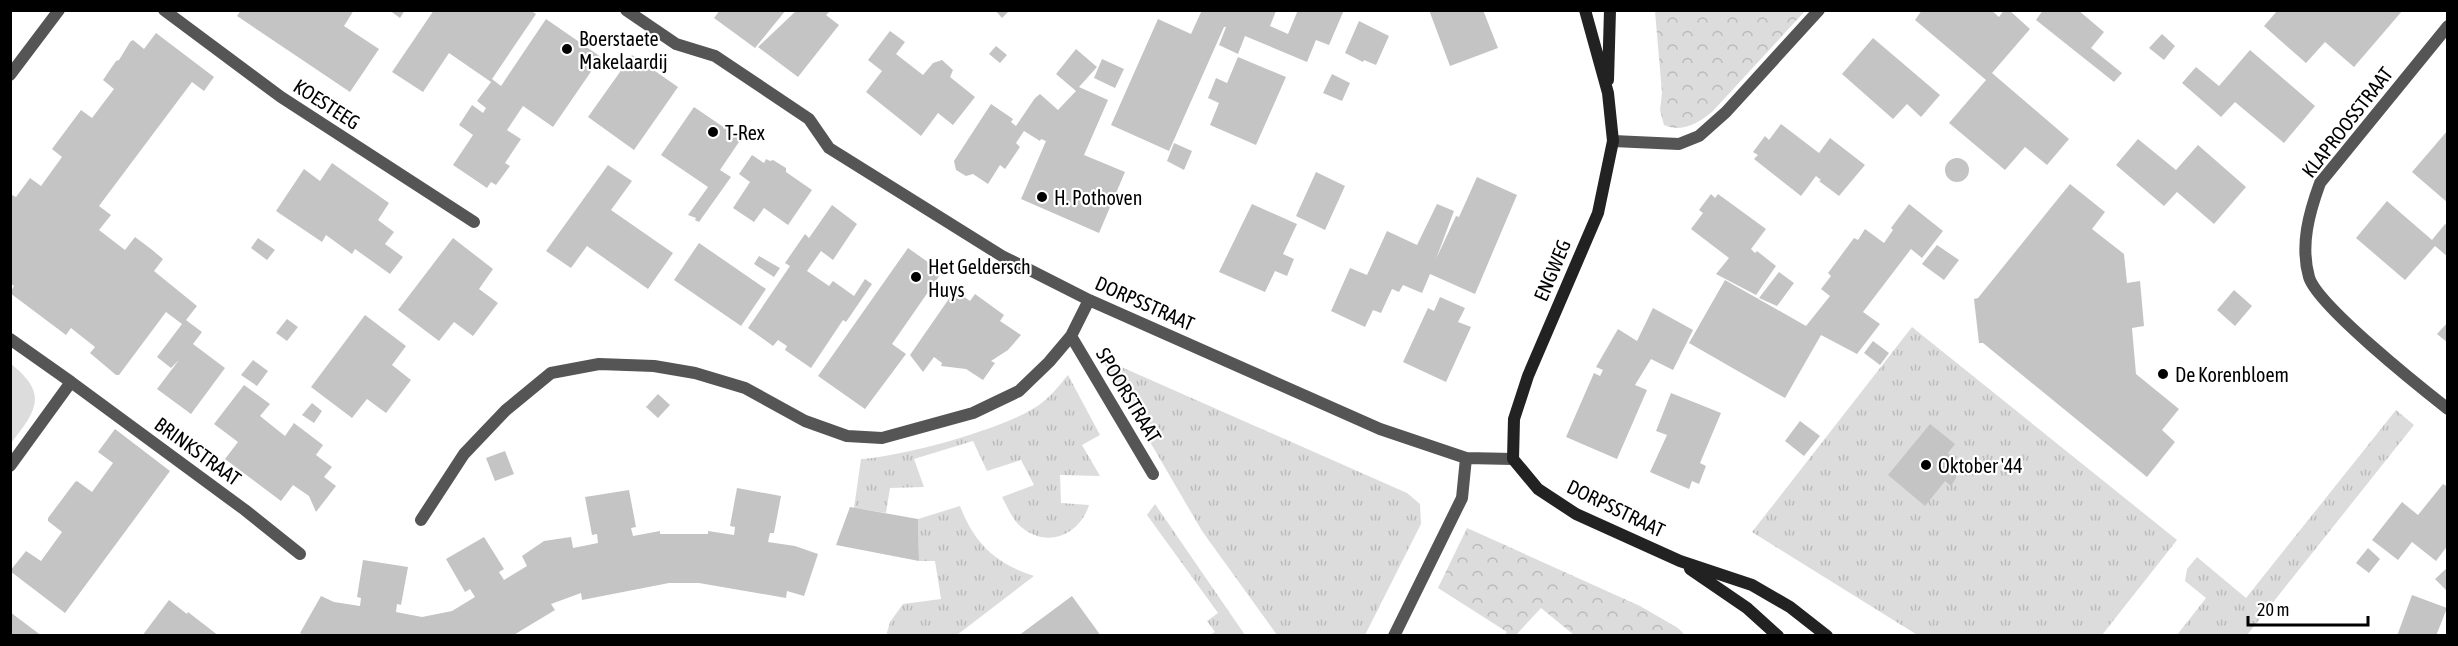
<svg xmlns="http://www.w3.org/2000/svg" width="2458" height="646" viewBox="0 0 2458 646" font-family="'Asap Condensed',sans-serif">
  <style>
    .grass { fill: url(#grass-tufts) }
    .forest { fill: url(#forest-crowns) }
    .green { fill: #dcdcdc }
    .building { fill: #c4c4c4 }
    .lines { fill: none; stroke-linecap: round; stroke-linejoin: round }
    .street { stroke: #555; stroke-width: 12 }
    .secondary { stroke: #222; stroke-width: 12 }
    .poi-dot { fill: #000; stroke: #fff; stroke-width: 2 }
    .labels { text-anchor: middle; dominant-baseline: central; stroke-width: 4.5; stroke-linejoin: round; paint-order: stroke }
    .poi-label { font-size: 20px; fill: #000; stroke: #fff; text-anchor: start }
    .street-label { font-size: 20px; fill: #000; stroke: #fff }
  </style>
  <defs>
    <pattern id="grass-tufts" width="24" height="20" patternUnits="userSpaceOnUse" patternTransform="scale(1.5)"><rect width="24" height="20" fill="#dcdcdc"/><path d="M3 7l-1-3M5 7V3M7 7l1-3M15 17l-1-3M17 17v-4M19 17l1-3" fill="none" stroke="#bbb"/></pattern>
    <pattern id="forest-crowns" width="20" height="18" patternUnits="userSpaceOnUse" patternTransform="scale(1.5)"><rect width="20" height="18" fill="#dcdcdc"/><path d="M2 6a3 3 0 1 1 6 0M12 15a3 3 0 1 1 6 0" fill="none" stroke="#bbb"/></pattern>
  </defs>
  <rect width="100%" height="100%" fill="#fff"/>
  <!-- grass -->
  <path class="grass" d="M1912 327 2177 540 2102 635 1919 636 1752 532Z
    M1101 358 1407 493 1420 504 1421 524 1365 635H1277L1202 531Z
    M1068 375 1100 435 1082 445 1100 476 1060 475 1061 503 1089 505C1079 537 1044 549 1019 525 1011 517 1007 506 1002 497L1034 485 1021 460 987 471 973 441 914 459 924 487 890 488 886 513 854 508 861 459C903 456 1005 429 1039 405 1050 397 1059 386 1068 375Z
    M2396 410 2414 425 2247 635H2177L2206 598 2185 581 2187 569 2197 557 2246 598Z
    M1155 504 1245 635H1209L1215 632 1207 621 1218 613 1147 515Z
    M960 506C974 543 996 564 1034 576L957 635 886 636 890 622 903 604 941 599 935 561H919L918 519Z"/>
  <!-- forest -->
  <path class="forest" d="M1655 11V10L1805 11 1712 112C1698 123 1683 133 1664 125L1660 110 1662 93Z
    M1467 528 1640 606 1678 628 1685 635H1574L1541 608 1516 635H1505L1507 632 1438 588Z"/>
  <!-- green -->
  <path class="green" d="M11 364C49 394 36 411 11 443Z"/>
  <!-- building -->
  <path class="building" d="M241 10H354L344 26 379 49 350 92 237 16Z
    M389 10H405L400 18Z
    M434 10H530L536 14 492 79 501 86 546 19 601 57 553 127 523 106 507 130 521 139 505 163 510 166 496 185 491 182 487 188 453 165 473 135 459 125 472 105 483 113 486 108 477 101 491 82 449 53 423 92 392 72Z
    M720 10H786L755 48 714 18Z
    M797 10H831L826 15 839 25 798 77 758 47Z
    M995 10H1010L1002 18Z
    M1202 10H1274L1276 11 1270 26 1288 34 1298 10H1344L1329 45 1316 40 1307 62 1245 36 1238 54 1219 45 1226 27H1224L1169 151 1111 125 1158 19 1191 34Z
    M1429 10H1483L1498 48 1450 66Z
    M1922 10H1991L1999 17 2004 10H2009L2030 29 1992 73 2069 139 2047 165 2025 147 2005 170 1949 123 1986 80 1915 20Z
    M2043 10H2078L2104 32 2091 48 2122 73 2114 82 2036 20Z
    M2278 10H2403L2354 67 2325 42 2306 63 2264 26Z
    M1359 21 1389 36 1376 65 1364 60 1363 62 1345 53Z
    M890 31 905 42 896 54 923 75 933 63 942 60 953 70 950 77 975 97 953 125 938 113 921 136 866 92 882 71 868 60Z
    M156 33 214 77 204 91 192 82 99 206 111 215 99 230 125 250 135 237 151 249 163 259 154 271 197 306 186 320 202 332 193 344 225 368 191 414 157 389 179 360 171 368 157 357 182 324 166 312 119 375H116L90 353 95 347 71 328 66 335 10 293 14 286 10 283V194L16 197 30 178 41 186 62 157 52 149 81 110 92 118 114 89 103 80 116 61 119 60 130 42 133 40 144 49Z
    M2162 34 2175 46 2164 60 2149 48Z
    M1873 38 1940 95 1921 117 1907 104 1893 119 1842 74Z
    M996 46 1007 55 1000 63 989 54Z
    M1076 49 1097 67 1079 87 1108 100 1084 155 1125 172 1099 233 1021 199 1046 141 1041 139 1040 141 1024 131 1016 143 1020 147 1005 169 1000 165 988 184 973 174 966 176 956 170 954 161 991 104 1013 119 1011 122 1016 126 1035 98 1040 94 1058 110 1076 91 1056 74Z
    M2250 50 2315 106 2284 143 2235 102 2221 117 2182 83 2196 67 2219 86Z
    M632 55 678 87 634 150 588 117Z
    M1238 57 1286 77 1256 145 1210 125 1219 103 1208 98 1216 78 1227 83Z
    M1102 59 1124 69 1115 88 1094 78Z
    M1332 74 1350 83 1342 101 1323 93Z
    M694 107 741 139 720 170 731 177 699 222 695 220 696 218 688 215 708 187 661 155Z
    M1781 124 1819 153 1830 138 1865 165 1839 196 1819 181 1821 180 1816 176 1801 196 1754 159 1758 155 1753 152 1765 136 1769 140Z
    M2448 130V203L2412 172Z
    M2138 139 2176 170 2198 145 2246 187 2214 224 2177 192 2164 206 2116 165Z
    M1174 143 1192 151 1184 170 1167 161Z
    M752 155 764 163 766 159 770 161 773 160 786 168V172L812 190 788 225 764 208 754 222 733 208 750 182 739 174Z
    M1945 170a12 12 0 1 1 24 0a12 12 0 1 1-24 0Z
    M332 163 389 203 378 220 394 232 385 244 403 257 390 274 355 249 352 254 326 235 322 242 276 211 304 169 320 181Z
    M608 165 632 181 611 210 673 253 648 289 587 246 571 268 546 251Z
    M1316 172 1345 186 1325 230 1296 216Z
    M1477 177 1517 195 1475 294 1430 274 1422 293 1403 285 1399 292 1392 289 1381 313 1373 310 1365 327 1331 311 1350 268 1367 275 1387 231 1417 245 1437 204 1454 211 1436 259 1456 216 1459 217Z
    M2070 184 2105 212 2092 229 2124 254 2127 283 2140 281 2144 326 2132 328 2136 374 2179 409 2162 430 2175 442 2147 477 1983 343H1979L1974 299 1978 298Z
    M1711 194 1715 198 1718 194 1766 229 1751 249 1755 253 1757 251 1776 266 1756 295 1716 274 1729 258 1691 229 1703 213 1699 210Z
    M2387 201 2432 240 2445 224 2448 226V257L2435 246 2405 280 2356 238Z
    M1252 204 1297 224 1283 254 1294 259 1287 276 1275 271 1265 292 1219 272Z
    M1909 204 1943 231 1922 258 1911 249 1866 308 1863 312 1880 324 1857 354 1821 335 1785 398 1689 343 1725 280 1806 326 1830 296 1821 289 1831 276 1828 273 1854 238 1858 240 1865 229 1884 243 1893 230 1891 228Z
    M832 205 857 224 833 260 821 251 807 271 829 286 833 281 854 296 865 279 872 284 846 322 843 320 811 368 785 350 787 346 778 340 773 346 748 328 790 266 785 263 805 234 809 238Z
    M258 238 275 250 267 260 251 248Z
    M453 238 493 269 479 289 498 303 473 336 454 322 439 341 398 310Z
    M699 243 766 289 741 326 674 280Z
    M1937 245 1959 260 1944 280 1922 264Z
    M908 248 942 272 892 344 906 354 865 409 818 376Z
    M759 256 780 268 774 277 754 264Z
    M1779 272 1794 283 1777 306 1759 298Z
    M955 290 970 301 975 294 1004 315 1000 321 1021 335 1008 350 991 361 995 363 983 380 966 369 941 366 942 363 934 357 923 372 910 355Z
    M2234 290 2252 306 2235 326 2217 310Z
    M1440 297 1465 308 1458 322 1471 327 1446 382 1403 362 1428 308 1434 311Z
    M1653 308 1693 330 1673 370 1651 359 1635 385 1647 390 1617 459 1566 437 1594 373 1600 376 1603 370 1596 367 1618 329 1637 341Z
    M365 315 406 346 392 365 411 380 386 413 367 399 352 418 311 387Z
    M287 319 298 327 287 341 276 333Z
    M2448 322V343L2437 334Z
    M1873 341 1889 353 1880 365 1864 353Z
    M253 360 268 371 257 386 241 375Z
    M244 385 270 404 260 416 285 436 294 423 323 445 316 455 332 467 324 477 336 486 316 512 309 496 293 485 281 501 225 459 238 442 214 424Z
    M1671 393 1721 413 1700 463 1706 466 1699 484 1692 481 1689 489 1650 472 1667 435 1656 431Z
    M658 394 670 405 658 418 646 407Z
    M312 403 322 411 314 423 302 415Z
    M1800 421 1820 436 1804 456 1785 441Z
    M1930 424 1955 444 1948 453 1954 460 1957 469 1956 478 1951 486 1945 481 1925 506 1888 475Z
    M115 429 170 471 65 613 10 571 26 551 41 561 62 532 48 521V518L75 482 77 481 92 492 113 463 98 452Z
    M505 451 514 474 495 481 486 458Z
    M2443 484 2448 487V545L2436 561 2412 542 2398 560 2372 540 2402 502 2418 515Z
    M737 488 781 496 774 533H770L768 542 795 546 818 554 804 596 787 591 786 598 699 583H669L582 600 581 593 551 604 555 610 512 636H304L300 633 321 596 334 602 360 606 361 598 357 597 363 560 408 567 401 605 397 604 396 612 422 617 452 611 475 597 470 589 465 592 446 559 484 537 504 569 499 572 504 580 527 566 522 556 544 541 571 537 573 548 598 543 597 534 592 535 585 497 629 490 636 527 631 528 633 536 660 531V534H708V531L734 535 735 527 730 526Z
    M850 507 918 519 919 561 836 545Z
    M2368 548 2380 559 2369 573 2356 563Z
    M2448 567V592L2435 579Z
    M2412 595 2447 608 2436 636H2397Z
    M1072 596 1101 636H1018Z
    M169 600 187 614 188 612 219 636H142Z
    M10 612 42 636H10Z"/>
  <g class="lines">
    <!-- street -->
    <path class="street" d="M164 10 281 97 474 222
      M626 10 676 44 715 56 809 119 829 148 1002 256 1089 300 1380 429 1466 458 1513 459
      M2448 26 2320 183C2309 213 2300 245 2309 277 2317 305 2420 387 2448 409
      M10 75 59 10
      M1613 141 1679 144 1699 136 1726 112 1819 10
      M1071 336 1153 474
      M10 339 71 382 10 466
      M71 382 245 510 300 554
      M421 520 464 454 506 410 551 373 599 364 654 366 695 373 745 388 805 421 847 436 882 438 973 413 1019 391 1049 362 1071 336 1089 300
      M1394 636 1462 498 1466 458"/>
    <!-- secondary -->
    <path class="secondary" d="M1585 10 1608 93 1613 141 1598 213 1528 376 1514 419 1513 459 1538 489 1576 514 1680 561 1752 585 1790 607 1827 636
      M1608 80 1610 10
      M1690 569 1747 608 1778 636"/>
  </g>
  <!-- markers -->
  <g class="poi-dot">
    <circle cx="567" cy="49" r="6"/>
    <circle cx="713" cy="132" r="6"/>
    <circle cx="1042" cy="197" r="6"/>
    <circle cx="916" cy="277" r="6"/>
    <circle cx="2163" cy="374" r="6"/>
    <circle cx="1926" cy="465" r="6"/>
  </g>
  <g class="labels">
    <!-- poi labels -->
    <g class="poi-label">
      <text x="579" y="38">Boerstaete<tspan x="579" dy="23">Makelaardij</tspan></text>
      <text x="725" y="132">T-Rex</text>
      <text x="1054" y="197">H. Pothoven</text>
      <text x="928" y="266">Het Geldersch<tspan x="928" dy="23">Huys</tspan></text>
      <text x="2175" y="374">De Korenbloem</text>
      <text x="1938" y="465">Oktober '44</text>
    </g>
    <!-- street labels -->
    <g class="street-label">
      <text transform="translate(327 104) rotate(33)">KOESTEEG</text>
      <text transform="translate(2347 122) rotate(-52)">KLAPROOSSTRAAT</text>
      <text transform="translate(1552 270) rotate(-67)">ENGWEG</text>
      <text transform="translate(1145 303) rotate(24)">DORPSSTRAAT</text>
      <text transform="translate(1129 395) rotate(59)">SPOORSTRAAT</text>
      <text transform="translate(198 451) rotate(36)">BRINKSTRAAT</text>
      <text transform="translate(1616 508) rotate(26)">DORPSSTRAAT</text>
    </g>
  </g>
  <!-- border -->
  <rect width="2458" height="646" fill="none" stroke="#000000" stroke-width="24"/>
  <!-- scale -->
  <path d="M2248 616v9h120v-9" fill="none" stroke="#000000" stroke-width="3"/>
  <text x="2257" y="616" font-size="18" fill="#000000" stroke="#ffffff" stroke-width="4.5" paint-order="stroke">20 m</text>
</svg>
